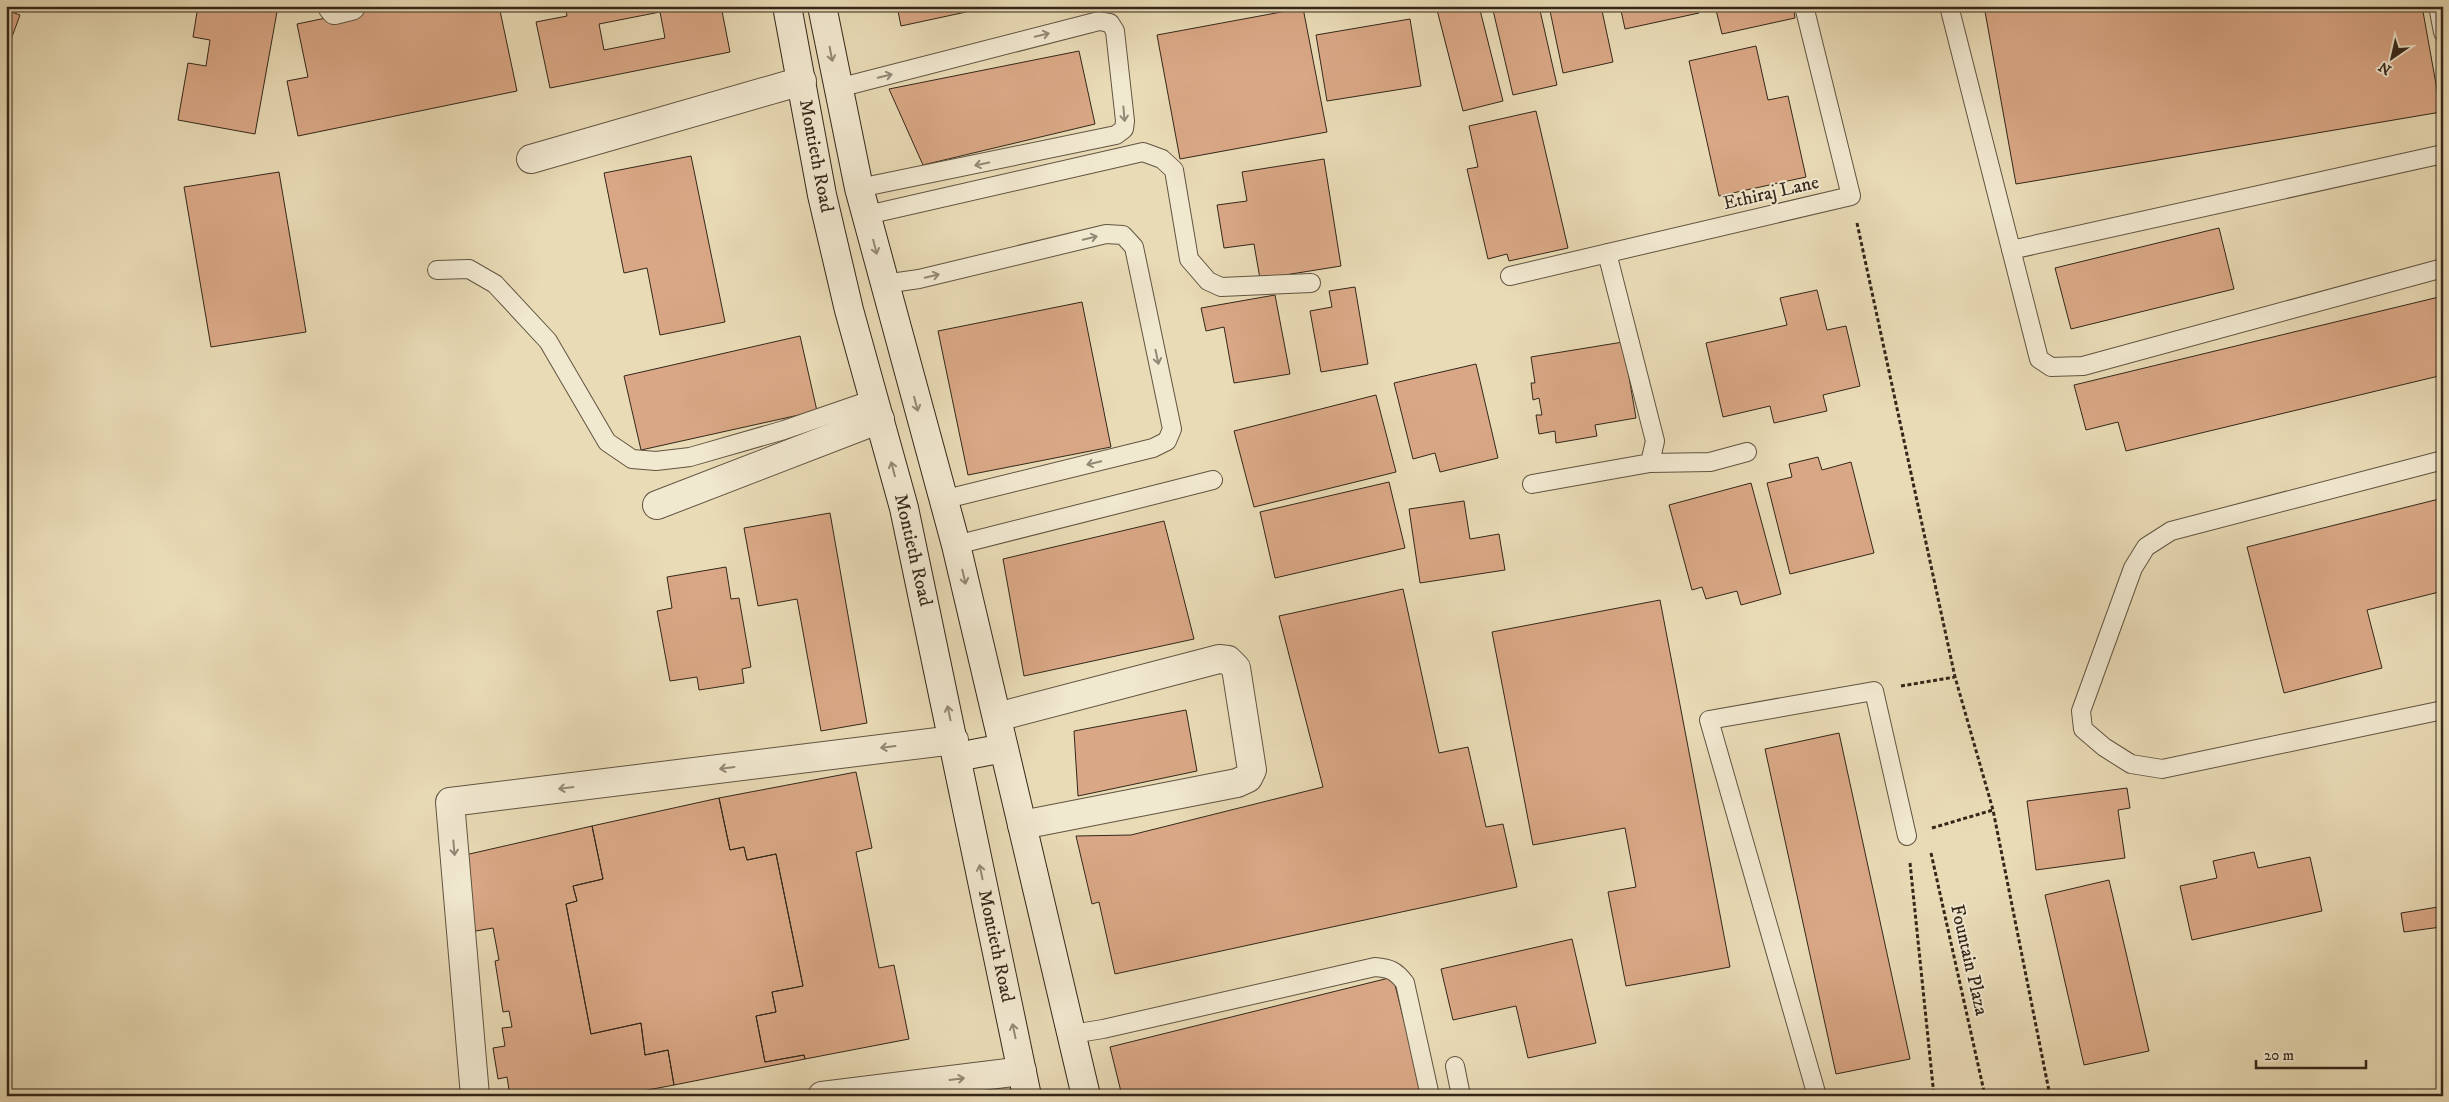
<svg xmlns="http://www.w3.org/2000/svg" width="2449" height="1102" viewBox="0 0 2449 1102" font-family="'IM FELL DW Pica',serif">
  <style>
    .building { fill: #d9a785; stroke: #34271a; fill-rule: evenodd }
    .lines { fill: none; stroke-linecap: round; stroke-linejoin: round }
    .lane-casing { stroke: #615441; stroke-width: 20 }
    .street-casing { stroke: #615441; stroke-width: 30 }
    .secondary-casing { stroke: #34271a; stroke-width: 30 }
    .path { stroke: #34271a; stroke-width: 3; stroke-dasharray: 4 2.5; stroke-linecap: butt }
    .lane { stroke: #f1e8d0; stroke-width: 18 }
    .street { stroke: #f1e8d0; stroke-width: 28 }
    .secondary { stroke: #f1e8d0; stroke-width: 28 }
    .oneway { stroke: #928875 }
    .labels { text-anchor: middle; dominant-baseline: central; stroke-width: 4; stroke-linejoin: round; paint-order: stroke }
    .street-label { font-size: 19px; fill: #34271a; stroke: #f1e8d0 }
  </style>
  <rect width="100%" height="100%" fill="#e9dbb6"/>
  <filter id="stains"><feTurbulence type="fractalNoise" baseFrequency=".004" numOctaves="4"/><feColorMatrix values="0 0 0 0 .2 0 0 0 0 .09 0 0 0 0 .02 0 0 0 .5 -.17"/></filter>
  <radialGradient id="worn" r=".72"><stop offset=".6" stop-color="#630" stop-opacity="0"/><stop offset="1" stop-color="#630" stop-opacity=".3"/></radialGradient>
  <!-- building -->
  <path class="building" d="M198 6H278L255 134 178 120 188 63 206 66 210 40 193 37Z
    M384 6H499L517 91 298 136 287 81 308 77 297 24Z
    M565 6H721L730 52 550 88 536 22 567 16ZM660 12 665 38 604 50 599 24Z
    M897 6H994L901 26Z
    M1436 6H1479L1503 101 1463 111Z
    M1492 6H1539L1557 85 1513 95Z
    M1549 6H1601L1613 62 1563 73Z
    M1620 6H1698L1699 13 1625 29Z
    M1715 6H1793L1795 18 1722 34Z
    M1984 6H2422L2441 112 2016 184Z
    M1303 8 1327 132 1180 159 1157 35Z
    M6 10 20 15 6 53Z
    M1410 19 1421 86 1327 101 1316 35Z
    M1756 46 1768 100 1788 96 1806 177 1719 196 1689 61Z
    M1079 51 1095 124 923 165 889 89Z
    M1536 111 1568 248 1509 261 1507 254 1488 259 1467 169 1478 167 1469 126Z
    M691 156 725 322 660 335 647 268 624 273 604 173Z
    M1324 159 1341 266 1260 279 1254 244 1224 248 1217 205 1247 201 1242 172Z
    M279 172 306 332 211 347 184 187Z
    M2219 228 2234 289 2071 329 2055 268Z
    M1355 287 1368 364 1321 372 1310 311 1332 307 1329 291Z
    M1817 290 1827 330 1846 326 1860 386 1823 395 1827 411 1774 423 1770 406 1723 417 1706 343 1787 325 1780 298Z
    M1275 295 1290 374 1234 383 1224 327 1206 331 1201 308Z
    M2443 296V375L2126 451 2118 422 2086 430 2074 385Z
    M1082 302 1111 447 968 475 938 331Z
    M800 336 817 411 641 450 624 376Z
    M1623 342 1636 418 1595 425 1597 436 1556 443 1555 431 1539 434 1536 415H1542L1539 398 1533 400 1531 383H1535L1531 357Z
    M1476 364 1498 458 1440 472 1435 453 1413 459 1394 383Z
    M1376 395 1396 472 1254 507 1234 431Z
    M1818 457 1822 470 1851 462 1874 553 1790 574 1767 483 1792 477 1789 464Z
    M1389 482 1405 548 1275 578 1260 512Z
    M1751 483 1781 594 1741 605 1737 591 1706 599 1702 587 1692 590 1669 505Z
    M2443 498V591L2367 610 2382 668 2284 693 2247 547Z
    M1464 501 1470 539 1499 534 1505 570 1420 583 1409 509Z
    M830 513 867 723 821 731 797 599 758 606 744 528Z
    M1164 521 1194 639 1024 676 1003 559Z
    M726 567 731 599 739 598 751 667 742 669 744 683 699 690 697 677 670 681 657 611 672 608 667 577Z
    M1403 589 1439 753 1468 747 1486 827 1503 824 1517 887 1115 974 1099 902 1092 904 1076 836 1131 835 1323 787 1279 616Z
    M1660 600 1730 967 1626 986 1608 892 1636 887 1625 828 1533 845 1492 632Z
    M1186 710 1197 771 1078 796 1074 731Z
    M1839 733 1910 1059 1836 1074 1765 749Z
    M856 772 872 848 856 852 879 968 894 965 909 1039 805 1059 804 1055 765 1062 756 1016 776 1012 772 992 803 986 776 854 747 860 744 847 730 850 719 798Z
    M2127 788 2130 808 2118 810 2125 858 2036 870 2027 801Z
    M719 798 730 850 744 847 747 860 776 854 803 986 772 992 776 1012 756 1016 765 1062 804 1055 805 1059 674 1085 668 1050 645 1055 641 1023 591 1034 566 904 577 901 573 886 603 879 592 826Z
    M592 826 603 879 573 886 577 901 566 904 591 1034 641 1023 645 1055 668 1050 674 1085 616 1096H510L507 1077 498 1079 493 1048 505 1046 502 1028 512 1027 509 1011 503 1012 495 961 499 960 493 928 470 932 467 884H471L465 855Z
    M2254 852 2258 868 2310 857 2322 911 2192 940 2180 886 2217 878 2213 861Z
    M2109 880 2149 1051 2084 1065 2045 895Z
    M2438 907 2441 927 2404 932 2401 913Z
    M1572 939 1596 1043 1528 1058 1516 1006 1453 1020 1441 969Z
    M1393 977 1423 1096H1122L1110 1047Z"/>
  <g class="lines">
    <defs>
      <path id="lane" d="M1949 6 2039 359 2051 367 2083 366 2443 268
        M2438 6 2443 32
        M838 88 1099 21 1110 23 1115 31 1125 121 1124 129 1116 135 859 188
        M867 215 1143 152 1162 159 1174 170 1189 259 1208 281 1221 287 1311 283
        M2011 250 2443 154
        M437 270 469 269 495 284 548 341 607 442 632 459 656 461 690 457 784 430 874 399
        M1510 276 1851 196 1804 6
        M884 284 919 279 1106 234 1123 235 1134 247 1172 429 1167 441 1153 448 942 500
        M2443 460 2171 531 2146 547 2133 568 2081 711 2083 729 2104 747 2131 764 2162 769 2443 710
        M1650 463 1710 462 1747 452
        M1532 484 1650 463 1655 441 1607 253
        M956 545 1213 480
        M1072 1034 1103 1029 1375 967C1390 968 1396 971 1405 983L1430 1096
        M1455 1066 1461 1096
        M1817 1096 1709 720 1874 691 1907 836"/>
      <path id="street" d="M332 6 335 10 351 6
        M531 159 802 81
        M657 505 880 419
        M997 717 1219 659 1228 660 1236 668 1252 770 1248 778 1237 783 1022 825
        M475 1096 450 802 954 740
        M822 1096 1022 1071"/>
      <path id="secondary" d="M787 6 822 195 849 310 904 508 1027 1096
        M822 6 859 188 956 545 1086 1096
        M957 757 1004 748"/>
    </defs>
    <!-- lane casing -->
    <use href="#lane" class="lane-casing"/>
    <!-- street casing -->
    <use href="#street" class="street-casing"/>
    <!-- secondary casing -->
    <use href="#secondary" class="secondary-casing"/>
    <!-- path -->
    <path class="path" d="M1857 223 1955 677
      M1901 686 1955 677 1993 810 2050 1096
      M1932 828 1993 810
      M1931 853 1985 1096
      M1910 863 1934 1096"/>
    <!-- lane -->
    <use href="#lane" class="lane"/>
    <!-- street -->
    <use href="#street" class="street"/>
    <!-- secondary -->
    <use href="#secondary" class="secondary"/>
  </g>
  <!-- one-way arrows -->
  <defs><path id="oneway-shaft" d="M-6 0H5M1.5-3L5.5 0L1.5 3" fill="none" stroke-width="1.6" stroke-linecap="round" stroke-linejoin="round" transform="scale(1.25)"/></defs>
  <g class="oneway">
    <use href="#oneway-shaft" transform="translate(1042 35) rotate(-14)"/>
    <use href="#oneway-shaft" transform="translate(831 54) rotate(79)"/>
    <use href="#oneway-shaft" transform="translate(885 76) rotate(-14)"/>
    <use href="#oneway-shaft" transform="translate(1124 114) rotate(85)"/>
    <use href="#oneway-shaft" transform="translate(982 164) rotate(168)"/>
    <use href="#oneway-shaft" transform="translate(1090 238) rotate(-14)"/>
    <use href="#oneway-shaft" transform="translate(875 247) rotate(76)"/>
    <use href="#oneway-shaft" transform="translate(932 276) rotate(-14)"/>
    <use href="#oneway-shaft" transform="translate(1157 357) rotate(78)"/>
    <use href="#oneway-shaft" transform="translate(916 404) rotate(75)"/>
    <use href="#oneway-shaft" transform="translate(1094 463) rotate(166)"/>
    <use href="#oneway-shaft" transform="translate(893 469) rotate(-105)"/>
    <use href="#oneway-shaft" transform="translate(964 577) rotate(77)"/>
    <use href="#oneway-shaft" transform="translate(949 713) rotate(-102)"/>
    <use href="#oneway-shaft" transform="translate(888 747) rotate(173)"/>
    <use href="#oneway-shaft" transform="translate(727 768) rotate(173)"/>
    <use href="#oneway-shaft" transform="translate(566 788) rotate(173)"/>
    <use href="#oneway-shaft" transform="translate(454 848) rotate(85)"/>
    <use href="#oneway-shaft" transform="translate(981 872) rotate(-102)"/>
    <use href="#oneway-shaft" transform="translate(1014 1031) rotate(-102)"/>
    <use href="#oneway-shaft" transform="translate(957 1079) rotate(-7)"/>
  </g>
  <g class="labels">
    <!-- street labels -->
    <g class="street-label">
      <text transform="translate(816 156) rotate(79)">Montieth Road</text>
      <text transform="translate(1771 193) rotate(-13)">Ethiraj Lane</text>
      <text transform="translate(913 550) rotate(77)">Montieth Road</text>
      <text transform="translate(996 946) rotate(78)">Montieth Road</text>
      <text transform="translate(1969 960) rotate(77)">Fountain Plaza</text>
    </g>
  </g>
  <!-- margin -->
  <rect width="2449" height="1102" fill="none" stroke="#e9dbb6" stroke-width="25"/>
  <rect x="8" y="8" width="2434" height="1087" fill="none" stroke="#34271a" stroke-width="2.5"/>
  <rect x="12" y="12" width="2424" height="1077" fill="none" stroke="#34271a"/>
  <!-- north arrow -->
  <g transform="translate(2392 58) rotate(214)" stroke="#f1e8d0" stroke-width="4" paint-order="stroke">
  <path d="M0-4L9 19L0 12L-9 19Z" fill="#34271a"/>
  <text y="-8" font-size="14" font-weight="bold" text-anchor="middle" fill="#34271a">N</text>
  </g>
  <!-- scale -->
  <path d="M2256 1060v8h110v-8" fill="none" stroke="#34271a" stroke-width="2.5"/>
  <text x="2264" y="1060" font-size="15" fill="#34271a" stroke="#f1e8d0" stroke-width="4" paint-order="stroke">20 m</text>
  <rect width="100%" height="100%" filter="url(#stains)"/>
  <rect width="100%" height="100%" fill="url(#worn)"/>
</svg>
